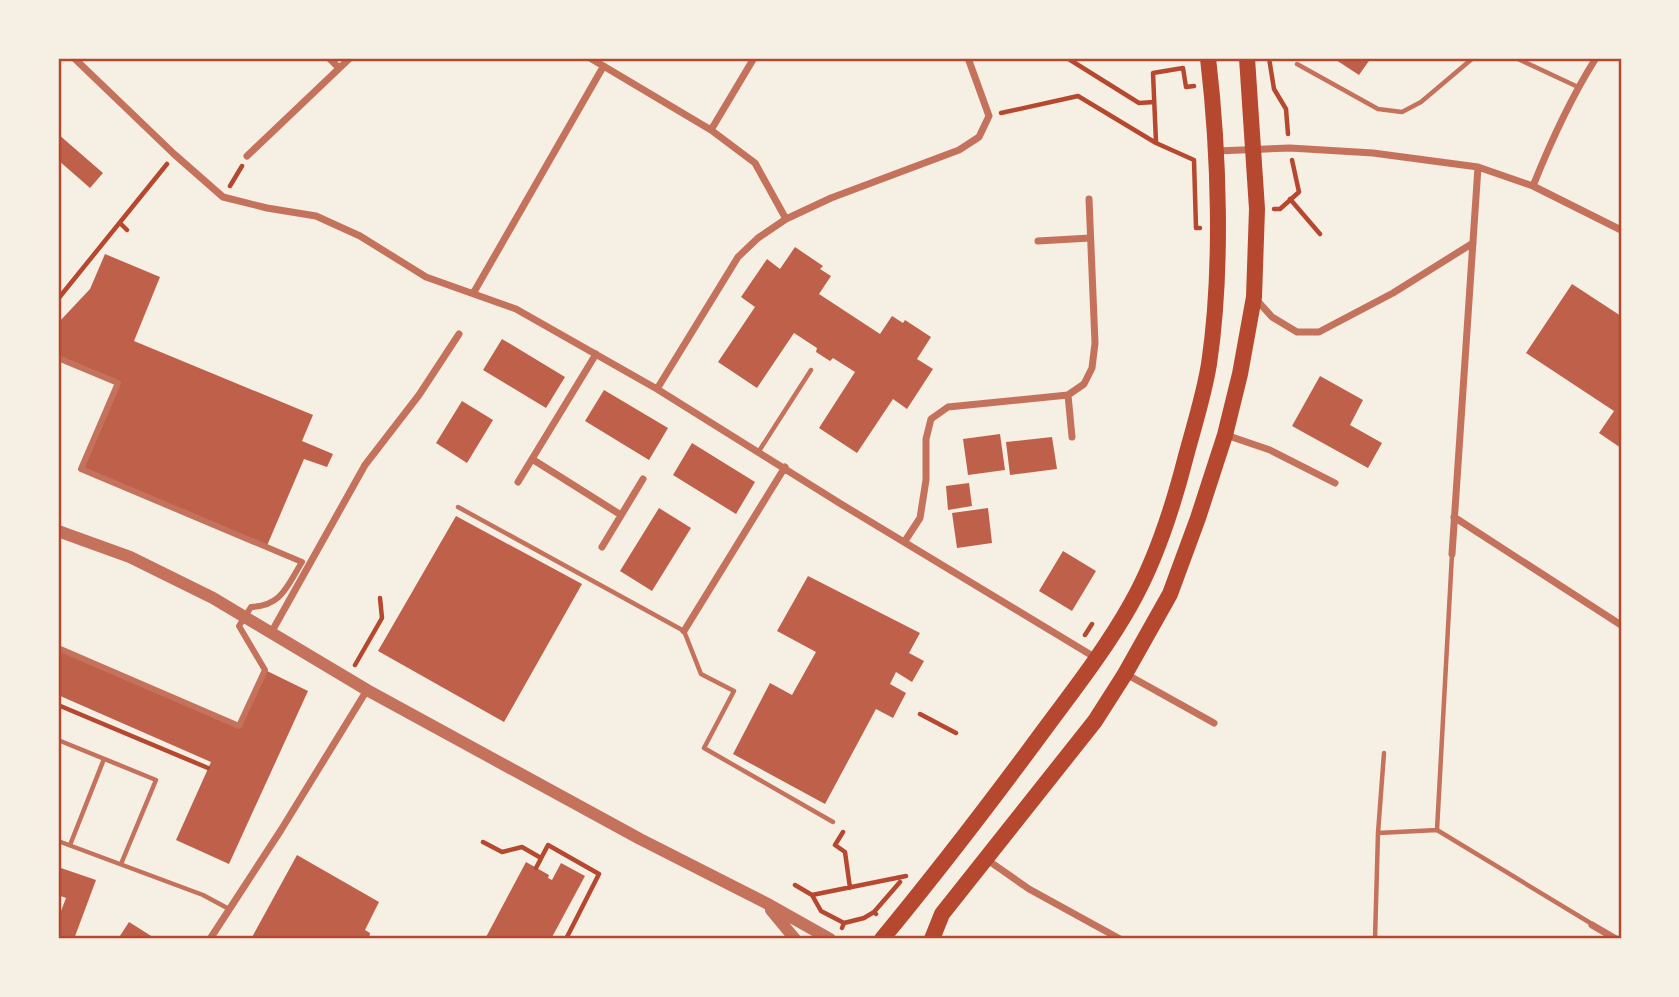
<svg xmlns="http://www.w3.org/2000/svg" width="1679" height="997" viewBox="0 0 1679 997" font-family="Bitter,serif">
  <style>
    .building { fill: #bf614a }
    .lines { fill: none; stroke-linecap: round; stroke-linejoin: round }
    .path { stroke: #b5482f; stroke-width: 4.5 }
    .service { stroke: #c5725c; stroke-width: 4.5 }
    .pedestrian { stroke: #c5725c; stroke-width: 6 }
    .minor { stroke: #c5725c; stroke-width: 7 }
    .tertiary { stroke: #c5725c; stroke-width: 12 }
    .primary { stroke: #b5482f; stroke-width: 16 }
    .neatline { fill: none; stroke: #b5482f; stroke-width: 2.5 }
  </style>
  <rect width="100%" height="100%" fill="#f6efe4"/>
  <!-- building -->
  <path class="building" d="M1333 58H1371L1359 75Z
    M58 134 103 173 90 188 58 160Z
    M795 247 823 266 820 269 831 276 819 294 880 334 892 316 903 323 905 320 931 337 917 359 933 369 907 409 893 399 857 453 819 428 855 372 833 358 830 361 816 352 817 348 794 333 757 388 718 362 755 307 741 297 767 259 780 269Z
    M105 254 160 277 134 341 313 415 302 441 333 454 327 467 304 459 266 548 81 469 118 383 58 358V323L90 289Z
    M1572 284 1621 316V448L1599 433 1614 411 1526 353Z
    M502 339 565 377 546 408 483 370Z
    M1320 376 1363 400 1350 425 1382 443 1368 468 1292 426Z
    M604 390 668 428 649 460 585 421Z
    M462 401 493 420 467 463 436 443Z
    M1000 434 1005 470 968 475 963 439Z
    M1052 437 1057 469 1010 475 1006 442Z
    M692 443 755 482 736 514 673 475Z
    M969 483 972 506 948 510 946 486Z
    M659 508 691 528 652 591 620 571Z
    M988 508 992 543 957 548 952 513Z
    M456 516 582 584 504 722 378 651Z
    M1063 551 1096 571 1072 611 1039 591Z
    M808 576 920 633 909 653 924 661 912 682 896 672 890 684 906 693 893 718 876 709 825 804 733 754 770 683 792 695 816 652 777 631Z
    M58 648 239 726 265 670 308 691 229 864 176 840 211 762 58 695Z
    M297 855 379 902 365 930 370 933 369 939H251Z
    M526 862 549 875 548 878 552 880 561 863 585 876 551 939H485Z
    M58 867 96 880 74 939H58V919L66 898 58 895Z
    M129 922 156 939H118Z"/>
  <g class="lines">
    <!-- path -->
    <path class="path" d="M1067 58 1139 103 1154 102
      M1269 58 1274 89 1286 109 1288 134
      M1001 113 1078 96 1156 143 1194 160 1196 228H1200
      M1156 142 1153 73 1183 68 1186 87 1194 86
      M230 186 242 166
      M1290 199 1320 234
      M1274 209H1280L1299 192 1292 160
      M121 224 127 230
      M58 299 167 164
      M1085 635 1092 624
      M355 665 382 618 380 598
      M58 705 208 768
      M920 714 956 733
      M843 832 835 845 845 852 850 888
      M483 842 502 852 522 847 541 858
      M536 868 548 845 599 874 566 939
      M795 885 812 895 821 911 844 923
      M812 895 906 876
      M874 912 900 882
      M842 928 844 923 864 918 874 912 876 914"/>
    <!-- service -->
    <path class="service" d="M1516 58 1578 87
      M1297 64 1378 109 1402 112 1421 102 1473 58
      M759 451 811 370
      M458 507 684 631 701 674 734 691 704 748 833 822
      M58 740 156 780 121 864
      M1437 830 1452 554
      M1437 830 1592 924
      M1378 833 1384 753
      M58 841 203 895 229 909
      M70 845 104 759
      M1375 939 1378 833 1437 830"/>
    <!-- pedestrian -->
    <path class="pedestrian" d="M58 358 118 383 81 469 302 562C287 586 282 606 251 607L239 626 265 670 239 726 58 648"/>
    <!-- minor -->
    <path class="minor" d="M74 58 174 154 223 197 267 208 316 216 360 236 426 277 516 309 657 389 841 504 1096 658
      M329 58 339 68
      M590 58 711 130 755 163 786 219
      M711 130 754 58
      M1217 151 1290 148 1373 153 1478 167 1533 186 1621 230
      M247 156 350 58
      M1533 186C1551 141 1570 99 1596 58
      M1038 241 1090 238
      M474 292 603 67
      M1254 297 1272 317 1297 332H1319L1393 293 1473 243
      M657 389 738 257 758 238 786 219 831 198 959 150 979 137 989 116 968 58
      M1068 395 1072 437
      M1226 435 1270 450 1335 483
      M532 459 621 515
      M518 482 596 354
      M1454 517 1621 625
      M905 541 920 518 926 480V439L931 419 948 407 1068 395 1084 384 1092 368 1095 343 1089 199
      M602 547 643 479
      M1452 554 1478 167
      M684 631 785 467
      M271 633 365 465 419 395 459 334
      M1126 674 1214 723
      M986 859 1029 889 1120 939
      M1592 925 1616 939
      M210 939 281 830 367 690"/>
    <!-- tertiary -->
    <path class="tertiary" d="M58 531 130 557 213 598 367 690 640 839 766 903 830 939
      M771 910 795 939"/>
    <!-- primary -->
    <path class="primary" d="M882 939C939 870 994 798 1047 726 1076 687 1107 647 1131 604 1157 558 1173 507 1186 456 1194 426 1204 395 1209 364 1223 270 1219 152 1208 58
      M932 939 942 914 1095 721 1125 674 1170 594 1198 518 1225 435 1240 374 1254 297 1257 209 1247 58"/>
  </g>
  <!-- border -->
  <rect width="1679" height="997" fill="none" stroke="#f6efe4" stroke-width="119"/>
  <rect x="60" y="60" width="1560" height="877" class="neatline"/>
</svg>
